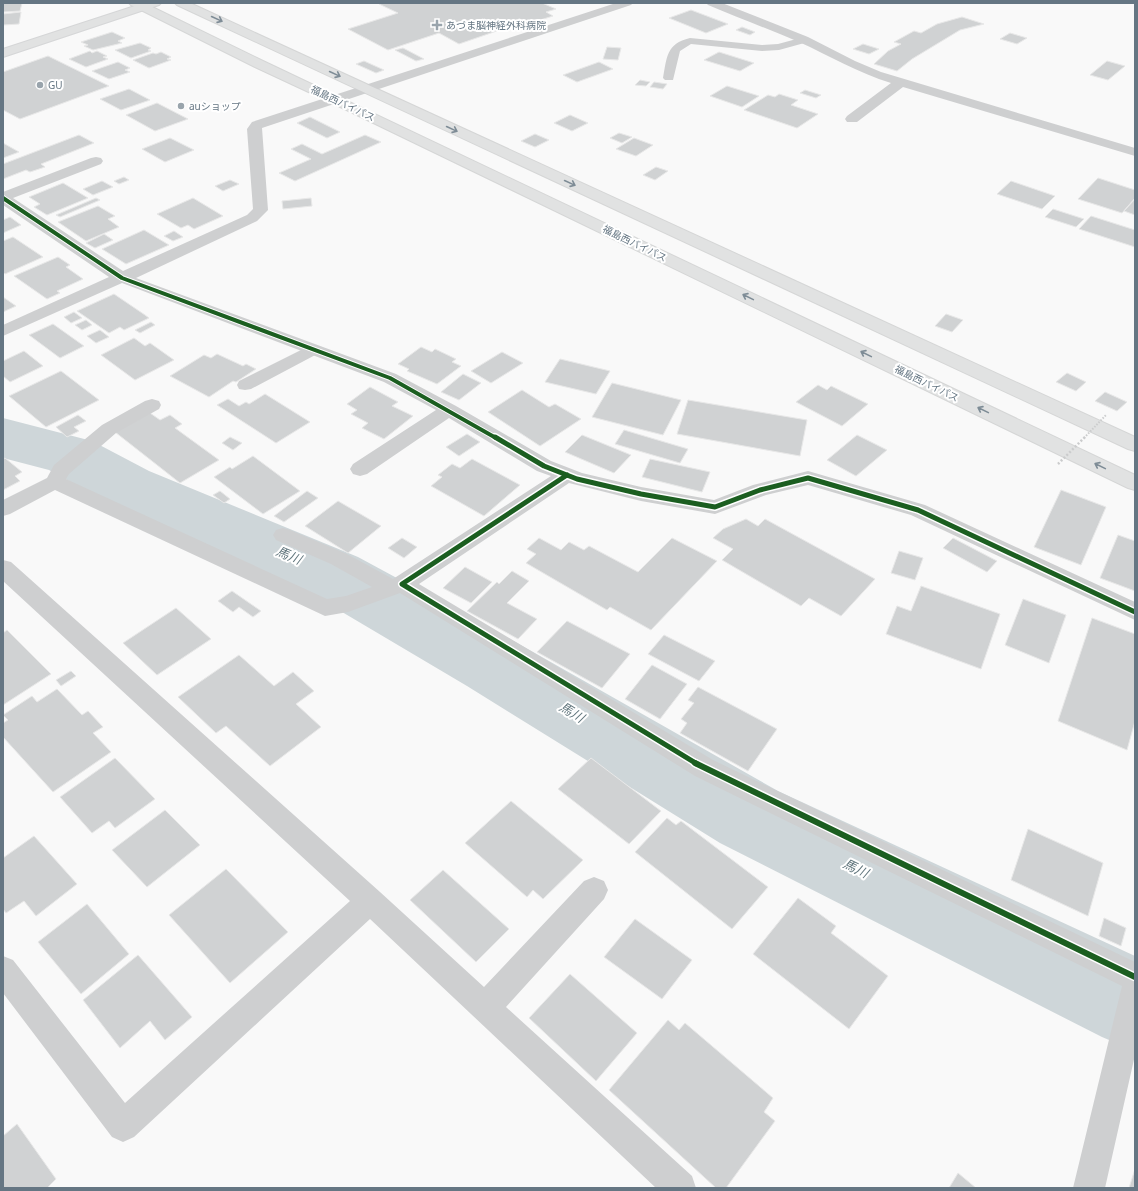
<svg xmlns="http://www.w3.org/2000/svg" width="1138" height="1191" viewBox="0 0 1138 1191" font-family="'Noto Sans','Noto Sans JP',sans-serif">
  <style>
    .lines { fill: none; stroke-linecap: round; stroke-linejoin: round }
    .river { fill: #ced6d9; fill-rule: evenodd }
    .building { fill: #d0d2d3; stroke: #e8e8e8 }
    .secondary-casing { stroke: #d5d6d7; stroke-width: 2 }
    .highway-casing { stroke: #d5d6d6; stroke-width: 2 }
    .lane { fill: #cecfd0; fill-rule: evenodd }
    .street { fill: #cecfd0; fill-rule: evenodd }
    .secondary { fill: #e1e2e2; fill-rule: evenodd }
    .highway { fill: #e1e2e2; fill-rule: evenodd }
    .path-bridge-far1 { stroke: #cbcccd; stroke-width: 2; stroke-dasharray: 1.5 1.5; stroke-linecap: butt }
    .path-bridge { stroke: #cbcccd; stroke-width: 2.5; stroke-dasharray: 2 2; stroke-linecap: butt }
    .cycleway-far2-casing { stroke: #fff; stroke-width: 6 }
    .cycleway-far1-casing { stroke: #fff; stroke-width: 8 }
    .cycleway-casing { stroke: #fff; stroke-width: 9 }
    .cycleway-far2 { stroke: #1b5e20; stroke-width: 4 }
    .cycleway-far1 { stroke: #1b5e20; stroke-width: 5 }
    .cycleway { stroke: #1b5e20; stroke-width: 6 }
    .oneway { stroke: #7e8c96 }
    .poi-dot { fill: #99a4ac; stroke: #fff; stroke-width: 1.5 }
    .labels { text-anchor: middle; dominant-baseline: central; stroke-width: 4; stroke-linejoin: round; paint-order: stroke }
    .far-poi-label { font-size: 10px; fill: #657683; stroke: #fff; text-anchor: start }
    .far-street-label { font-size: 10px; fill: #657683; stroke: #fff }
    .water-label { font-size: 13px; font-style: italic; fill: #60757c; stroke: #fff }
  </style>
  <rect width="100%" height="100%" fill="#f9f9f9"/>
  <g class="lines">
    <!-- river -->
    <path class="river" d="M3 418 92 441 149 471 358 557 519 644 778 791 1135 956V1051L1102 1037 720 843 467 686 310 593 105 501 49 470 3 458Z"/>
  </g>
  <!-- building -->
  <path class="building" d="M3 3H22L20 11 3 12Z
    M382 3H542L556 9 546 12 553 16 521 26 517 24 459 44 439 33 388 50 348 29 398 13 379 4Z
    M691 10 728 24 706 33 669 18Z
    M21 12 19 24 3 25V14Z
    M962 17 984 24 960 30 912 59 897 71 874 64 888 51 901 44 894 42 914 31 921 33 937 24Z
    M742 27 755 32 750 35 736 30Z
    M112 32 125 38 118 41 122 43 93 50 84 46 88 45 81 42Z
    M1010 33 1027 38 1017 44 1000 39Z
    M140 43 151 48 148 50 151 51 131 58 115 50Z
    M863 44 879 49 869 54 853 49Z
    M607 47 621 48 618 60 603 59Z
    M403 48 424 59 416 61 395 50Z
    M90 51 92 53 97 51 107 56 103 57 108 59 86 67 69 59Z
    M161 52 171 57 167 59 171 60 149 68 133 60 153 53 156 54Z
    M719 52 754 63 740 71 704 60Z
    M48 56 109 86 20 119 3 110V72Z
    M364 61 384 70 376 73 356 64Z
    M1107 61 1125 66 1108 80 1090 75Z
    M118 62 130 68 125 70 130 72 109 79 92 71Z
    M599 62 613 69 577 82 563 75Z
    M640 80 650 82 646 86 635 85Z
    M654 82 667 84 663 89 650 87Z
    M727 86 759 96 742 107 710 96Z
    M129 89 150 100 121 110 100 99Z
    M805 90 821 95 816 98 800 93Z
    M779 94 798 100 791 105 818 114 797 128 744 110 768 95 775 97Z
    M157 103 188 119 155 131 126 115Z
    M570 115 588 123 572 131 554 123Z
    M310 117 340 132 327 138 297 123Z
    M619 133 632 137 622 143 610 138Z
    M535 134 549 140 535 147 521 141Z
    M79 135 94 143 41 164 45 167 30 172 26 170 3 179V164Z
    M365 135 381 142 295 181 279 173 311 159 291 149 302 144 322 154Z
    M170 138 194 150 165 162 142 149Z
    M634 138 653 145 636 156 616 149Z
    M3 143 19 152 3 158Z
    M656 167 668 171 655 180 643 175Z
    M124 177 129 180 119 184 114 181Z
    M1098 178 1135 190V198L1122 213 1078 199Z
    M230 180 239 184 223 191 215 186Z
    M102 181 113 187 93 195 83 189Z
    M1011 181 1055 196 1042 209 997 194Z
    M63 183 88 198 47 215 34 207 40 204 29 197Z
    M96 198 100 200 60 217 56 215Z
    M193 198 223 216 194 229 188 225 181 228 157 214Z
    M311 198 312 206 283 209 282 201Z
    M1135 199V215L1124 211Z
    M98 206 115 216 108 219 119 227 86 241 58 222Z
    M1053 209 1084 219 1076 227 1045 217Z
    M1091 216 1135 230V247L1079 229Z
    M10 217 21 225 3 233V220Z
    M144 230 169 245 126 264 102 249Z
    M174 231 183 237 173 241 164 236Z
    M104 234 113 240 95 248 86 243Z
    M13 237 43 257 5 274 3 272V241Z
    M58 257 70 265 66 267 83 279 57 291 60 293 47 299 14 276Z
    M114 294 145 315 149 318 124 330 120 327 109 333 77 311Z
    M3 297 16 306 3 312Z
    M74 312 82 318 71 323 64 317Z
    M946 314 963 320 952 332 935 326Z
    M86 320 92 325 82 330 75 325Z
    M151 322 155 325 140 333 135 330Z
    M53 324 84 346 60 358 29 335Z
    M100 330 109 337 96 343 87 336Z
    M134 338 145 346 150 343 174 360 135 380 101 355Z
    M421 347 432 352 435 349 456 359 452 362 461 366 437 384 407 371 409 369 398 364Z
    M24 351 43 366 10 382 3 376V361Z
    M502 352 523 363 491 383 471 371Z
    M217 354 243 366 246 364 256 369 236 382 233 381 209 397 170 376 204 355 211 358Z
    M560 359 610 371 596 394 545 382Z
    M61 371 99 400 46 427 9 396Z
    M1067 373 1086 382 1076 391 1056 382Z
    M463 374 481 383 459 400 441 392Z
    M612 383 681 400 663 435 592 417Z
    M818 385 827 390 831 386 868 404 842 426 796 402Z
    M370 387 398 402 392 406 413 416 384 439 362 428 368 423 351 414 357 410 347 404Z
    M522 390 549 407 555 404 581 419 540 446 488 412Z
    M1105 392 1127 402 1117 411 1095 401Z
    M265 394 310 422 276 443 217 405 228 399 239 406 246 402 249 404Z
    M688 400 807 420 800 456 677 434Z
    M150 413 160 420 170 415 182 424 175 428 219 460 180 483 115 432Z
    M78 415 86 421 74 427 79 431 67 437 56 427Z
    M624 430 688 449 680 463 615 444Z
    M467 434 480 442 459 456 446 447Z
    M582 435 631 455 614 473 565 452Z
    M857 435 887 450 856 476 827 460Z
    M230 437 242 443 233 450 222 443Z
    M253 456 300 491 263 514 214 477 230 467 232 469Z
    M5 458 22 472 15 476 20 481 3 490V459Z
    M472 459 520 485 484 516 431 486 442 477 438 475 452 464 460 468Z
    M650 459 710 472 702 492 642 477Z
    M1061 490 1106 507 1081 565 1034 547Z
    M220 491 230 499 224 503 213 495Z
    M307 491 318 498 284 522 274 516Z
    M338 501 381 526 348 553 305 526Z
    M746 519 758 526 765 519 875 579 841 616 809 598 801 606 722 560 733 549 713 538 723 529Z
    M1118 535 1135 541V591L1100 578Z
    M402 538 417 547 404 558 388 548Z
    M539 538 561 550 569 542 584 550 589 546 638 572 672 538 717 561 651 630 610 607 607 610 526 563 536 554 527 549Z
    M953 538 997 561 987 572 943 548Z
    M899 551 923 558 915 580 891 573Z
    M465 567 492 582 471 603 443 588Z
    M512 571 529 581 507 603 537 619 518 639 467 611 497 582 499 584Z
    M921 586 1000 614 981 669 886 634 897 606 911 611Z
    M232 591 261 611 253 617 239 607 233 612 218 601Z
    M1023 599 1066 615 1049 663 1005 645Z
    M176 608 211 639 157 675 123 643Z
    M1092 618 1135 634V721L1127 750 1058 721Z
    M567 621 630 654 602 688 537 652Z
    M7 630 51 674 3 705V633Z
    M664 635 715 661 699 681 648 654Z
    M239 655 274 686 293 672 314 691 296 704 321 727 270 766 226 726 216 733 178 697Z
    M652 665 687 684 660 719 625 699Z
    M71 671 76 676 61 686 56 680Z
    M698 687 777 729 748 771 680 733 687 723 681 719 694 703 688 700Z
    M57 689 82 715 88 711 103 727 93 733 111 752 53 792 3 737V723L8 720 3 715 32 696 37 702Z
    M115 758 155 799 115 828 109 821 92 833 60 797Z
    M591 758 661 811 629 844 558 789Z
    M511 801 583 860 543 899 533 890 527 897 465 843Z
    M165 810 200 845 147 887 112 850Z
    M667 818 676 825 681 821 768 887 732 929 635 852Z
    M1028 829 1103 863 1088 916 1011 880Z
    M34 836 77 884 36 916 24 901 6 913 3 909V858Z
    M226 869 288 932 230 983 169 915Z
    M443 870 509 929 476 962 410 900Z
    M798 898 836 926 831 933 888 976 849 1029 753 954Z
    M87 904 129 954 81 994 38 942Z
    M1104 918 1126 928 1121 946 1099 936Z
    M635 919 692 960 662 999 604 957Z
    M138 955 192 1017 165 1040 150 1021 120 1048 83 1000Z
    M570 974 637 1033 596 1081 529 1018Z
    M668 1020 679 1030 685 1023 773 1098 764 1112 775 1121 726 1188H716L609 1090Z
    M17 1124 56 1179 47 1188H3V1136Z
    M1135 1169V1188H1129Z
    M958 1173 976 1188H949Z"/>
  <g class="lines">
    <defs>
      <path id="secondary" d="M144 3H161L159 5 3 57V49Z"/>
      <path id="highway" d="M129 3H144L263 61 1135 475V490L1128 488 330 102 255 67 131 5Z
        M175 3H190L1135 437V451L1128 449 177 5Z"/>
    </defs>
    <!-- secondary casing -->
    <use href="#secondary" class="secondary-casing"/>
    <!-- highway casing -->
    <use href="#highway" class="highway-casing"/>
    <!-- lane -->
    <path class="lane" d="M804 37 808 38 809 40 808 42 779 50 762 51 691 44 680 51 673 80H665L663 78C667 57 666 44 690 38L762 45 778 44Z
      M313 345 319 347 321 350 319 353 251 389 245 390 239 389 237 385 239 381 307 347Z"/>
    <!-- street -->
    <path class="street" d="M616 3H633L631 5 262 128 268 210 257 221 136 278 396 374 456 406 551 461 582 473 641 487 714 500 753 485 808 471 925 505 1135 602V620L911 515 808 485 766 495 715 514 641 501 569 483 419 584 713 760 1135 962V1055L1105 1188H1073L1122 986 695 776 400 593 348 612 325 616 55 490 10 514 3 516V500L47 478 54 465 102 425 145 401 152 399 159 401 161 405 159 409 116 433 69 474 66 479 327 599 346 596 372 587 331 564 276 540 273 535 276 530 283 528 290 530 347 554 393 579 551 476 537 471 449 418 367 474 360 476 353 474 350 469 353 464 436 410 384 382 122 283 3 336V325L109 277 3 205V192L91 158 96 157 101 158 103 161 101 164 13 198 123 271 247 215 253 209 247 129 252 122Z
      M706 3H722L808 37 855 61 881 72 1135 148V156L903 87 857 122H847L845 119 847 116 891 83C858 73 830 56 799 42 769 29 738 18 708 5Z
      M3 560 11 562 380 892 484 987 584 881 594 877 604 881 608 890 604 899 506 1007 692 1176 696 1188H656L370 919 134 1137 123 1142 112 1137 3 993V956L13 960 125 1103 350 901 3 581Z"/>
    <!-- secondary -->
    <use href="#secondary" class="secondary"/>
    <!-- highway -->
    <use href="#highway" class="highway"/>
    <!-- path-bridge-far1 -->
    <path class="path-bridge-far1" d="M1084 438 1106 415"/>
    <!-- path-bridge -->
    <path class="path-bridge" d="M1058 464 1085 437"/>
    <defs>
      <path id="cycleway-far2" d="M3 198 122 278 390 378 496 438"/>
      <path id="cycleway-far1" d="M495 437 544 466 577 479 641 494 715 507 760 490 808 478 918 510 1135 612
        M567 475 402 584 697 764"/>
      <path id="cycleway" d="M695 763 1135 977"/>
    </defs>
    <!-- cycleway-far2 casing -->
    <use href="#cycleway-far2" class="cycleway-far2-casing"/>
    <!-- cycleway-far1 casing -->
    <use href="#cycleway-far1" class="cycleway-far1-casing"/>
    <!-- cycleway casing -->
    <use href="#cycleway" class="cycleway-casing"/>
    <!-- cycleway-far2 -->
    <use href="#cycleway-far2" class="cycleway-far2"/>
    <!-- cycleway-far1 -->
    <use href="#cycleway-far1" class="cycleway-far1"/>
    <!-- cycleway -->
    <use href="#cycleway" class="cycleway"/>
  </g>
  <!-- one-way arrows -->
  <defs><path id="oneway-shaft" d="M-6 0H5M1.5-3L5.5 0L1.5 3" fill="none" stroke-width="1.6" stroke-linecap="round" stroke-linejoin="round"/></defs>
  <g class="oneway">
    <use href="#oneway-shaft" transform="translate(217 19) rotate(25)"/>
    <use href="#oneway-shaft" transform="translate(335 74) rotate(25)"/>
    <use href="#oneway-shaft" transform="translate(452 129) rotate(25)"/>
    <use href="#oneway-shaft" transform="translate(570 183) rotate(25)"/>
    <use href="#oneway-shaft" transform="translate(748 297) rotate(-154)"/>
    <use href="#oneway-shaft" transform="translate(866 354) rotate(-154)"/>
    <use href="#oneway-shaft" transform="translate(983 410) rotate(-154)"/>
    <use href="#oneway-shaft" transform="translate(1100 466) rotate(-154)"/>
  </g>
  <!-- markers -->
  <g class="poi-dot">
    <path d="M435 19h4v4h4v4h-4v4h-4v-4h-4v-4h4z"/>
    <circle cx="40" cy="85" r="4"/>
    <circle cx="181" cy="106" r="4"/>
  </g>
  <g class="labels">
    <!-- far-poi labels -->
    <g class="far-poi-label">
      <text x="446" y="25">あづま脳神経外科病院</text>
      <text x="48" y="85">GU</text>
      <text x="189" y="106">auショップ</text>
    </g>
    <!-- far-street labels -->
    <g class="far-street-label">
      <text transform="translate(343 103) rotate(25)">福島西バイパス</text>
      <text transform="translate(635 243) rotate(26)">福島西バイパス</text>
      <text transform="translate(927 383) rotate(26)">福島西バイパス</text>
    </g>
    <!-- water labels -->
    <g class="water-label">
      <text transform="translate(289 555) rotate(23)">馬川</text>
      <text transform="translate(572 712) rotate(31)">馬川</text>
      <text transform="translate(856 868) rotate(26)">馬川</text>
    </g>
  </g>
  <!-- border -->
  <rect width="1138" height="1191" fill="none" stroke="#657683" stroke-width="8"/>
</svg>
